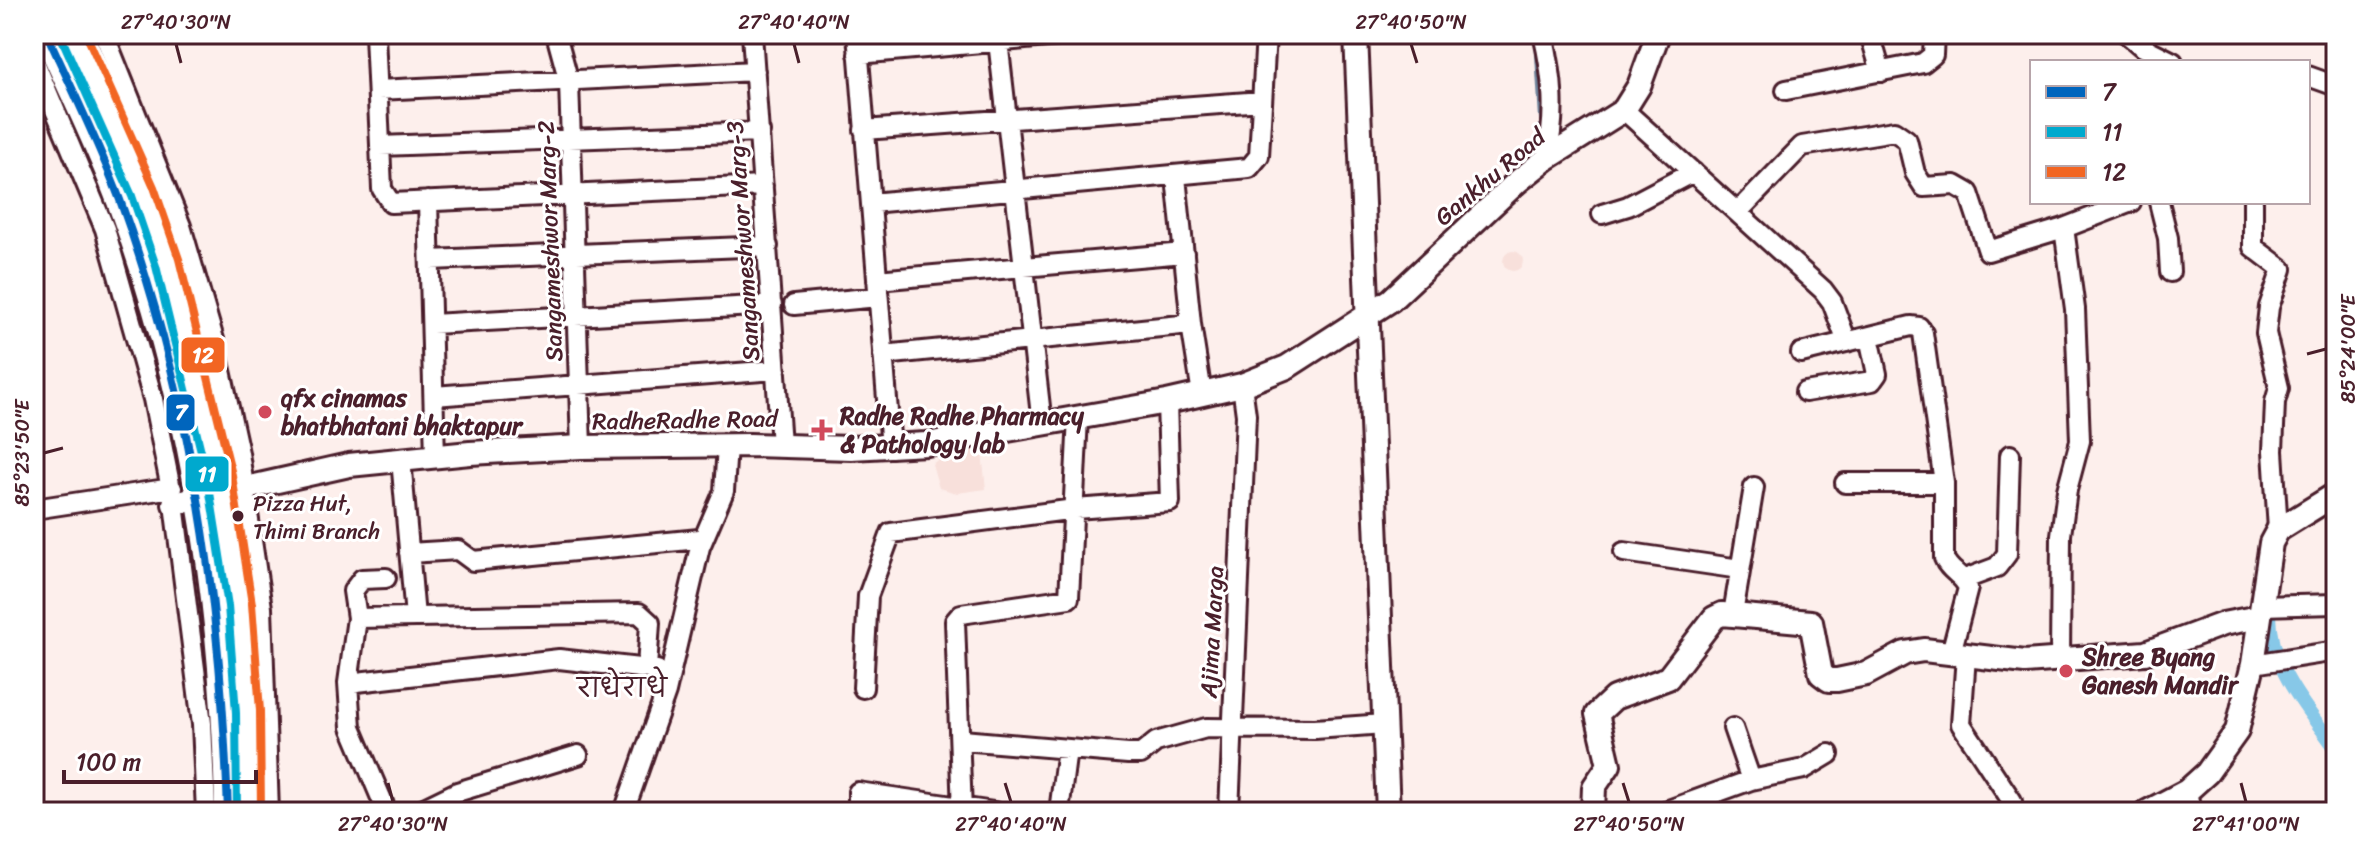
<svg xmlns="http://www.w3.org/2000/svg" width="2370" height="846" viewBox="0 0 2370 846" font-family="Sriracha,'Playpen Sans Deva',sans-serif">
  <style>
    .built { fill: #f8e0db }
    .green { fill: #c3e9a3; stroke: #868467; stroke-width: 2 }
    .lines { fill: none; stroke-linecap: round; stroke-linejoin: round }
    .stream { stroke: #6f849c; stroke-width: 4 }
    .canal { stroke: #87c8e8; stroke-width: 14 }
    .minor-casing { stroke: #4a1f2b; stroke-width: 24 }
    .major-casing { stroke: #4a1f2b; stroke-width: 28 }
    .highway-casing { stroke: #4a1f2b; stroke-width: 32 }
    .minor { stroke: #fff; stroke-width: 18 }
    .major { stroke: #fff; stroke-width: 22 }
    .highway { stroke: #fff; stroke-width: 26 }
    .bus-1-casing { stroke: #fff; stroke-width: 14 }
    .bus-2-casing { stroke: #fff; stroke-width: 14 }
    .bus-3-casing { stroke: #fff; stroke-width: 14 }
    .bus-1 { stroke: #0065bd; stroke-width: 8 }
    .bus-2 { stroke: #00a9ce; stroke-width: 8 }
    .bus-3 { stroke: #f26522; stroke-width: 8 }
    .ticks { fill: none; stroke: #4a1f2b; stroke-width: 3 }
    .poi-dot { fill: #d1495b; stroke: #fff; stroke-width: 3 }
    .bus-dot { fill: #4a1f2b; stroke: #fff; stroke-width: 3 }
    .labels { text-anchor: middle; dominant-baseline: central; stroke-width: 6; stroke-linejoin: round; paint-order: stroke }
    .bus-label { font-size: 22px; fill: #4a1f2b; stroke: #fff; text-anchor: start }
    .street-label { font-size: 24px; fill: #4a1f2b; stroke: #fff }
    .poi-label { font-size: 24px; font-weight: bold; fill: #4a1f2b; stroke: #fff; text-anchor: start }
    .neighbourhood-label { font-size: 26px; fill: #4a1f2b; stroke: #fff }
    .line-badge { stroke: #fff; stroke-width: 3 }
    .badge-label { font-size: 22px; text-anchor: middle; font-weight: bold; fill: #fff }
    .neatline { fill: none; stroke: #4a1f2b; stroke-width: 3 }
    .ticks-label { font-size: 20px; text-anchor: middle; fill: #4a1f2b }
  </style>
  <rect width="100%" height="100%" fill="#fdefec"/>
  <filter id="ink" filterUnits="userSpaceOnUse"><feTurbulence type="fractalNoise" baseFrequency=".0125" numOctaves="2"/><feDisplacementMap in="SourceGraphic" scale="16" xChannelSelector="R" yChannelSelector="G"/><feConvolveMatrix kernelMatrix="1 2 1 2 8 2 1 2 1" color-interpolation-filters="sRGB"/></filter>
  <g filter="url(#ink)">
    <!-- built -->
    <path class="built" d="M1503 261a10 10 0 1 1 20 0a10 10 0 1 1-20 0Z
      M981 444 986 489 957 493 939 488 932 464 951 450Z"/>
    <!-- green -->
    <path class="green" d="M34 34C106 168 146 316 180 464L172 463 81 151 34 44Z
      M183 515H187L200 597 214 812Z"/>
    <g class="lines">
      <!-- stream -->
      <path class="stream" d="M1536 40 1542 135"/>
      <!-- canal -->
      <path class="canal" d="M2270 609C2268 667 2305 705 2336 749"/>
      <defs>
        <path id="minor" d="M104 34 181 226 215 343 239 453 262 608 269 812
          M375 34 382 189 391 203 763 186
          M556 34 569 82 581 447
          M752 34 781 445
          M857 34 891 448
          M1543 34C1553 76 1557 116 1546 159
          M1870 34 1881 72
          M2127 34 2141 46 2173 62
          M998 41 1042 424
          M858 54 1081 34
          M34 60 105 229 153 399 174 504 202 724 206 812
          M2308 76 2336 86
          M378 90 755 71
          M1786 90 1923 63 1933 55 1934 34
          M1624 110 1823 290 1832 302 1847 342
          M864 130 1262 101
          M380 146 760 132
          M1176 177 1191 324 1202 394
          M428 201 435 457
          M2159 202 2168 238 2170 272
          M2253 202V247L2282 269 2269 307 2266 333 2279 388 2275 402 2273 451 2278 530
          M871 203 1249 168 1259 156 1266 34
          M1739 211 1802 146 1894 131 1907 140 1915 173 1924 187 1955 185 1969 193 1988 251 2064 228 2131 202
          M1602 214 1628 206 1693 172
          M430 260 768 246
          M877 280 1184 253
          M794 305 878 297
          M432 324 772 305
          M1801 353 1911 326 1919 327 1923 333 1944 483V558C1949 572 1963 574 1968 588L1951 653
          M883 355 1191 324
          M1805 392 1872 381 1877 374 1869 337
          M434 396 776 370
          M401 459 415 617
          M1845 483H1944
          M34 509 172 488
          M1624 552 1740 569
          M409 553 458 550 473 561 699 539 700 547
          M386 578 362 579 353 591 357 618 348 683 351 727 387 812
          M1965 579 1997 567 2007 554 2010 455
          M2261 606 2336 604
          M1733 614 1754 487
          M357 618 639 613 650 623 647 668
          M1966 656 1961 724 2012 801
          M2060 660 2061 535 2067 490 2080 441 2075 309 2064 228
          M2253 664 2336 651
          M348 683 559 659 657 670
          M863 688 868 596 891 533 1075 509 1170 502 1167 402
          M1733 728 1751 780
          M962 740 1128 754H1141L1156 742 1206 728 1315 729 1384 724
          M2187 791 2191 812
          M416 812 457 792 578 755
          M624 812 666 692 700 547 724 491 727 446
          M858 812V792L994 812
          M962 812 955 621 961 614 1069 598 1078 417
          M1059 812 1067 749
          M1229 812 1246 415 1242 385
          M1663 812 1751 780 1804 769 1829 754"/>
        <path id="major" d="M1356 34 1388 812
          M174 504 349 465 470 453 581 447 750 445 851 448 927 444 1167 402 1242 385 1287 367 1391 300 1517 182 1546 159 1624 110 1639 86 1658 34
          M1593 812 1594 787 1609 765 1597 714 1614 698 1668 678 1714 618 1722 614 1811 622 1821 674 1829 680H1837L1866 674 1905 653 1924 650 2025 662 2145 653 2223 624 2259 617
          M2147 812 2187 791 2207 773 2237 731 2253 664 2271 543 2278 530 2336 494"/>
        <path id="highway" d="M47 34C71 89 99 144 120 201 192 397 225 603 228 812
          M73 34 143 192 168 263 220 478 240 605 248 712 249 812"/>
      </defs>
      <!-- minor casing -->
      <use href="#minor" class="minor-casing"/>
      <!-- major casing -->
      <use href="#major" class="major-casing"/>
      <!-- highway casing -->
      <use href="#highway" class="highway-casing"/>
      <!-- minor -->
      <use href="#minor" class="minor"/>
      <!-- major -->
      <use href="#major" class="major"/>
      <!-- highway -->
      <use href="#highway" class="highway"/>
      <defs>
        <path id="bus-1" d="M47 34C72 89 99 144 120 200 192 398 221 603 228 812"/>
        <path id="bus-2" d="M62 39 132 196 156 266 208 480 228 606 236 713 237 812"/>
        <path id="bus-3" d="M86 34 154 187 179 259 232 475 252 604 260 711 261 812"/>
      </defs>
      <!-- bus-1 casing -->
      <use href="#bus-1" class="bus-1-casing"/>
      <!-- bus-2 casing -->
      <use href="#bus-2" class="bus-2-casing"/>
      <!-- bus-3 casing -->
      <use href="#bus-3" class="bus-3-casing"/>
      <!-- bus-1 -->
      <use href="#bus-1" class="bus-1"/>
      <!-- bus-2 -->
      <use href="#bus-2" class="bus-2"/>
      <!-- bus-3 -->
      <use href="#bus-3" class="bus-3"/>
    </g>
  </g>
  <!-- ticks -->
  <path class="ticks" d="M176 44 181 63M794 44 799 63M1411 44 1417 63M2307 354 2326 349M44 453 63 448M388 783 393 802M1005 783 1011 802M1623 783 1629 802M2241 783 2246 802"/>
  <!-- markers -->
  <g class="poi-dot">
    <circle cx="265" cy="412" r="8"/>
    <path d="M818 418h8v8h8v8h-8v8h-8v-8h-8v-8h8z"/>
    <circle cx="2066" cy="671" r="8"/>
  </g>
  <circle class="bus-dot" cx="238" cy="516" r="7"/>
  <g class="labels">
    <!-- bus labels -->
    <g class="bus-label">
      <text x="253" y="503">Pizza Hut,<tspan x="253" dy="28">Thimi Branch</tspan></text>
    </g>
    <!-- street labels -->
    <g class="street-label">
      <text transform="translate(1490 177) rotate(-40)">Gankhu Road</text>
      <text transform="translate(550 241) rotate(-92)">Sangameshwor Marg-2</text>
      <text transform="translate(743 241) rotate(-94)">Sangameshwor Marg-3</text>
      <text transform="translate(685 420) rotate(-1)">RadheRadhe Road</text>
      <text transform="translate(1212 632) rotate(-87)">Ajima Marga</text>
    </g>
    <!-- poi labels -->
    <g class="poi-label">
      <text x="281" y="398">qfx cinamas<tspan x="281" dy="28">bhatbhatani bhaktapur</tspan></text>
      <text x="840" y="416">Radhe Radhe Pharmacy<tspan x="840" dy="28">&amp; Pathology lab</tspan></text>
      <text x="2082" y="657">Shree Byang<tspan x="2082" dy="28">Ganesh Mandir</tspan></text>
    </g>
    <!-- neighbourhood labels -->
    <g class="neighbourhood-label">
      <text x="622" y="688">राधेराधे</text>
    </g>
  </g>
  <g class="line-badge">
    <rect x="180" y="336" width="46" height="38" rx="8" fill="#f26522"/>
    <rect x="165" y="393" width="31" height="39" rx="8" fill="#0065bd"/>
    <rect x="184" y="455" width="46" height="38" rx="8" fill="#00a9ce"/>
  </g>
  <g class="badge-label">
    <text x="203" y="363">12</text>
    <text x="181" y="420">7</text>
    <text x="207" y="482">11</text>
  </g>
  <!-- margin -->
  <rect width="2370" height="846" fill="none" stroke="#fff" stroke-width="88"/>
  <!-- legend -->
  <rect x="2030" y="60" width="280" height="144" fill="#ffffff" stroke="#b7a5aa" stroke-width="2"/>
  <rect x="2046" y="86" width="40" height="12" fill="#0065bd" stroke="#b7a5aa" stroke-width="2"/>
  <text x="2102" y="100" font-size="24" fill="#4a1f2b">7</text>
  <rect x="2046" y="126" width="40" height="12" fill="#00a9ce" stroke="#b7a5aa" stroke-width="2"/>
  <text x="2102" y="140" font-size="24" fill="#4a1f2b">11</text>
  <rect x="2046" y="166" width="40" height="12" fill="#f26522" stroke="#b7a5aa" stroke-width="2"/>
  <text x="2102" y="180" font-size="24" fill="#4a1f2b">12</text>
  <!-- scale -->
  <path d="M64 770v12h192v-12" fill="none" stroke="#4a1f2b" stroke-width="4"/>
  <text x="76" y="770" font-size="24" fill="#4a1f2b" stroke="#ffffff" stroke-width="6" paint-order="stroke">100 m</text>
  <rect x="44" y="44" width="2282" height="758" class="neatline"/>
  <g class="ticks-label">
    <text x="176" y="29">27°40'30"N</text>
    <text x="794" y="29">27°40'40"N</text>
    <text x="1411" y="29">27°40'50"N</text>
    <text transform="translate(2348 349) rotate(-90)" y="7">85°24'00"E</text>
    <text transform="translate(22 453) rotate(-90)" y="7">85°23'50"E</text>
    <text x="393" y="831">27°40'30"N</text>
    <text x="1011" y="831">27°40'40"N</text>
    <text x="1629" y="831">27°40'50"N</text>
    <text x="2246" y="831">27°41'00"N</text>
  </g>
</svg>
